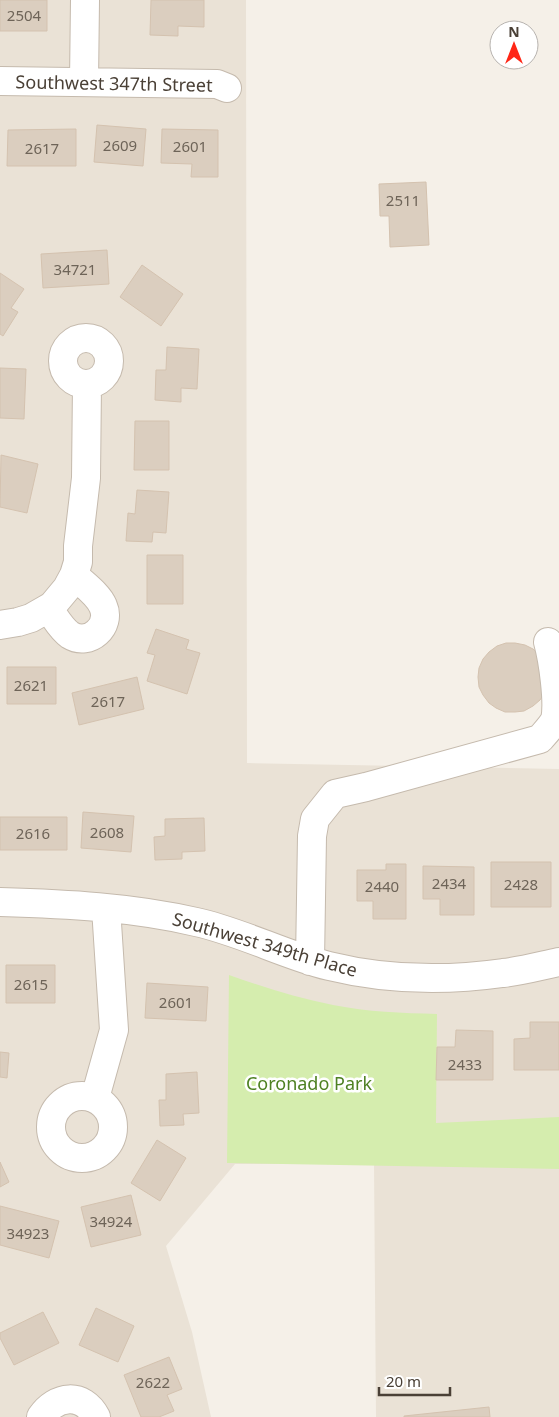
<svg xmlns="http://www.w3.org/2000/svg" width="559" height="1417" viewBox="0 0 559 1417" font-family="'Noto Sans',sans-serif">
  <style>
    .residential { fill: #eae2d6 }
    .green { fill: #d5edae }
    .building { fill: #dbcebf; stroke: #d4c2af }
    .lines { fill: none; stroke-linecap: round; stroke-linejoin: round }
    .minor-casing { stroke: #c5baad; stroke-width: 30 }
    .minor { stroke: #fff; stroke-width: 28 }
    .labels { text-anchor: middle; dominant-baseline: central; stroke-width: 5; stroke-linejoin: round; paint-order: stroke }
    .number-label { font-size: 15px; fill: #6e6458 }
    .street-label { font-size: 18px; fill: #4a4036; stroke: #fff }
    .park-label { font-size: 18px; fill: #4e8123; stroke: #fff }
  </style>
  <rect width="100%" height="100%" fill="#f5f0e8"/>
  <!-- residential -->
  <path class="residential" d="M0 0H246L247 763 559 769V1417H376L374 1164H235L166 1246 192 1332 211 1417H0Z"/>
  <!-- green -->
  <path class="green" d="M229 975C263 987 297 998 333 1005 368 1012 402 1013 437 1014L436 1123 559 1117V1169L227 1163Z"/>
  <!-- building -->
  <path class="building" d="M0 0H47V31H0Z
    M151 0H204V27L178 26V36L150 35Z
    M97 125 146 129 143 166 94 162Z
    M76 129V166H7L8 130Z
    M162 129 218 130V177H191L192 164 161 163Z
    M426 182 429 245 390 247 389 216H380L379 184Z
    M107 250 109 284 43 288 41 254Z
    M142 265 183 294 161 326 120 297Z
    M0 273 24 289 11 308 18 312 3 336 0 334Z
    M167 347 199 349 197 389 181 388V402L155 400 156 370H166Z
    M0 368 26 369 24 419 0 418Z
    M135 421H169V470H134Z
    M1 455 38 464 27 513 0 507Z
    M137 490 169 492 166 533 153 532 152 542 126 541 128 513 135 514Z
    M147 555H183V604H147Z
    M156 629 189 640 186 649 200 653 187 694 147 681 155 655 147 653Z
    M506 643H515L525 645 533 649 540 655 545 692 540 700 533 706 524 711 515 712H505L496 708 489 703 483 695 479 687 478 677 479 668 483 659 489 652 497 646Z
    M7 667H56V704H7Z
    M137 677 144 709 79 725 72 693Z
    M83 812 134 816 131 852 81 848Z
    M0 817H67V850H0Z
    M204 818 205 851 182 852V859L155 860 154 837 165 836V819Z
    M491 862H551V907H491Z
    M386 864H406V919H373V901H357V870H386Z
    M423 866 474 867V915H440V899H423Z
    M6 965H55V1003H6Z
    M147 983 208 987 206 1021 145 1018Z
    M530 1022H559V1070H514V1039L530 1038Z
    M456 1030 493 1031V1080H436L437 1047H455Z
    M0 1052 9 1053 7 1078 0 1077Z
    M197 1072 199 1113 183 1114 184 1125 160 1126 159 1100H166V1074Z
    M157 1140 186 1158 160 1201 131 1183Z
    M0 1162 9 1182 0 1187Z
    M131 1195 141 1235 91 1247 81 1207Z
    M0 1206 59 1221 49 1258 0 1245Z
    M96 1308 134 1326 118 1362 79 1345Z
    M43 1312 59 1343 14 1365 0 1338V1333Z
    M169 1357 182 1389 167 1395 174 1411 159 1417H141L124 1375Z
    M489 1407 490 1417H404V1416Z"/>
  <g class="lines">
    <defs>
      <path id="minor" d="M0 81 217 84 227 88
        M84 82 85 0
        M63 361a23 23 0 1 1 46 0a23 23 0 1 1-46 0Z
        M48 608C55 617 61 629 70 635 89 647 112 626 103 606 98 594 83 584 74 575
        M0 625 18 622 31 618 52 606 67 588 74 575 78 562V546L86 478 87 384
        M0 902C65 904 132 907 196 922 242 932 284 955 329 966 386 980 446 981 503 973 522 971 540 966 559 962
        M310 961 312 836 315 819 335 794 366 787 540 739C545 733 551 727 555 720 559 703 553 660 548 642
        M51 1127a31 31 0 1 1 62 0a31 31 0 1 1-62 0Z
        M95 1098 114 1030 106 908
        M41 1417C56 1395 83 1392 96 1417"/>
    </defs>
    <!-- minor casing -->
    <use href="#minor" class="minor-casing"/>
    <!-- minor -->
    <use href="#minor" class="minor"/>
  </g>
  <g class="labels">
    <!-- number labels -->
    <g class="number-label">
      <text x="24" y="15">2504</text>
      <text x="120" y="145">2609</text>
      <text x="190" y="146">2601</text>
      <text x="42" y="148">2617</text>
      <text x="403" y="200">2511</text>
      <text x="75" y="269">34721</text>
      <text x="31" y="685">2621</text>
      <text x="108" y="701">2617</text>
      <text x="107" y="832">2608</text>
      <text x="33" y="833">2616</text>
      <text x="449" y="883">2434</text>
      <text x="521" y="884">2428</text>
      <text x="382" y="886">2440</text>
      <text x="31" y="984">2615</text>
      <text x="176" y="1002">2601</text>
      <text x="465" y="1064">2433</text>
      <text x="111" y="1221">34924</text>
      <text x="28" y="1233">34923</text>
      <text x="153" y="1382">2622</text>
    </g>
    <!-- street labels -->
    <g class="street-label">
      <text transform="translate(114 83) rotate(1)">Southwest 347th Street</text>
      <text transform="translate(265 944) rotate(16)">Southwest 349th Place</text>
    </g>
    <!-- park labels -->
    <g class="park-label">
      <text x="309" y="1083">Coronado Park</text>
    </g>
  </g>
  <!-- north arrow -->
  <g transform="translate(514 45)"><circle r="24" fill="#ffffff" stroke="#b7b3af"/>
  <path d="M0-4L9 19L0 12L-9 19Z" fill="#ff2616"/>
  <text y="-8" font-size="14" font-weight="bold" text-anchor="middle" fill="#4a4036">N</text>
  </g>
  <!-- scale -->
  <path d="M379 1387v8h71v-8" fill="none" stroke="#4a4036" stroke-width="2.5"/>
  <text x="386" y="1387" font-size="15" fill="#4a4036" stroke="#ffffff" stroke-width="4" paint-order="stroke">20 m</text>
</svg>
